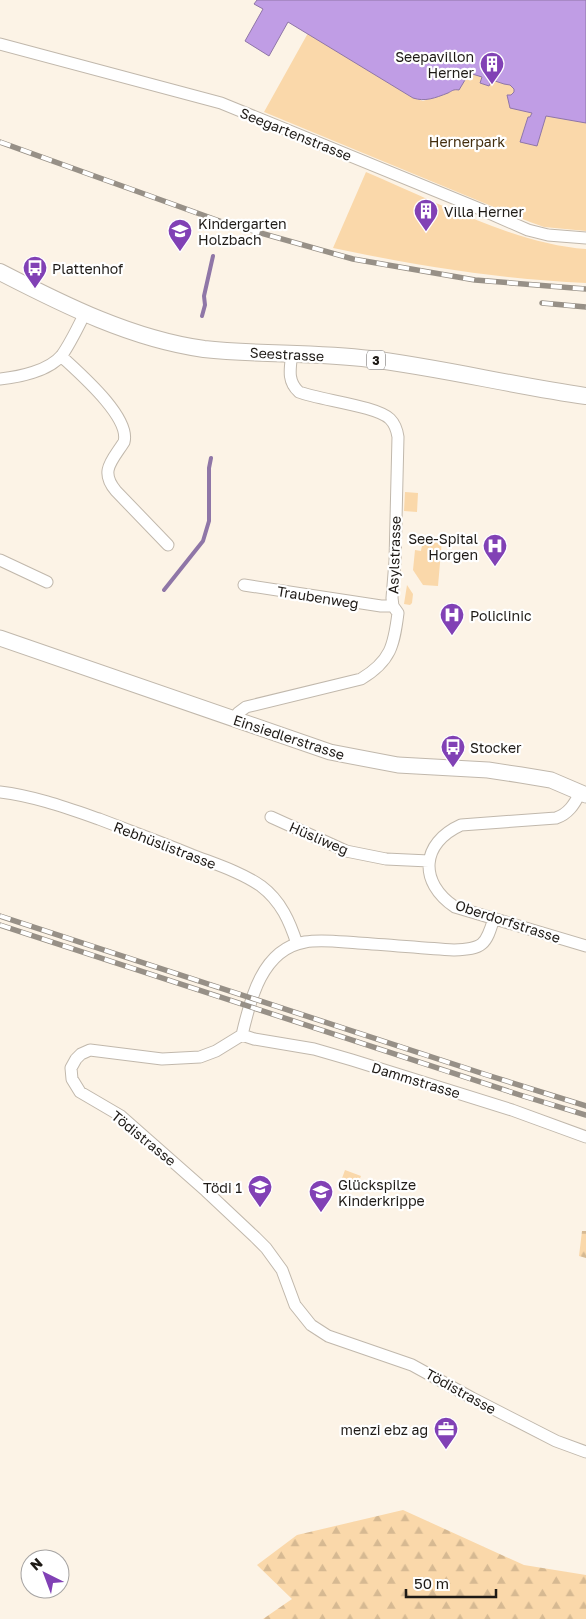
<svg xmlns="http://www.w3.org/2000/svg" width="586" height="1619" viewBox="0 0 586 1619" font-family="'Golos Text',sans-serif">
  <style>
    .green { fill: #fad8aa }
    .forest { fill: url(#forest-firs) }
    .water { fill: #c09de5; stroke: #8f76a7 }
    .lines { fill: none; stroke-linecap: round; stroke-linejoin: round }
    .stream { stroke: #8f76a7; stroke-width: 4 }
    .street-casing { stroke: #c1b8ac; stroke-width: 13 }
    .secondary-casing { stroke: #c1b8ac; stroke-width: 17 }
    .primary-casing { stroke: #c1b8ac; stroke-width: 18 }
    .street { stroke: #fff; stroke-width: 11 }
    .secondary { stroke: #fff; stroke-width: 15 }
    .primary { stroke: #fff; stroke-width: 16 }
    .rail-casing { stroke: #979087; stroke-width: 5.5 }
    .rail { stroke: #fff; stroke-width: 4; stroke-dasharray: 11; stroke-linecap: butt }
    .labels { text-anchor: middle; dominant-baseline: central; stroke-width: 4.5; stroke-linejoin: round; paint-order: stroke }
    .shield { fill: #fff; stroke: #625f5c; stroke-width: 1 }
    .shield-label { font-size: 12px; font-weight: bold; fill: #1e1a16 }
    .poi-label { font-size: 14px; fill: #1e1a16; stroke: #fff; text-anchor: start }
    .street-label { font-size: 14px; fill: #1e1a16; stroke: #fff }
    .park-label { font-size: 14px; fill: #422d0d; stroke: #fff }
  </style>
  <defs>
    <pattern id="forest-firs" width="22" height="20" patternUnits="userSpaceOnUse" patternTransform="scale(1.25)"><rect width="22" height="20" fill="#fad8aa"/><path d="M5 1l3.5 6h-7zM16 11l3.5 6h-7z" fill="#d6b992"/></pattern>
  </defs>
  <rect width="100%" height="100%" fill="#fcf3e6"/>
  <!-- green -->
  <path class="green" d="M308 33 413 98 423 101 449 92 456 89 465 80 460 76 461 70 464 69 510 85 514 89V93L511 95 524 111 532 113 530 117H528L520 141 546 115 586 122V231L544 227 530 222 264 112Z
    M366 172C433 200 514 244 586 249V283C500 279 417 266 333 248Z
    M405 492 418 493 417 512 404 511Z
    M423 539 442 540 438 586 423 585 413 570 415 550 421 551Z
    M407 585 413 594 412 603 410 605 404 604Z
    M345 1170 361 1176 357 1186 341 1181Z"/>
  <!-- forest -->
  <path class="forest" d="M582 1231H586V1258L579 1256Z
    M403 1510 524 1565 586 1575V1619H263L292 1599 257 1565 297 1535Z"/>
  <!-- water -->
  <path class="water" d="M257 0H586V123L546 116 537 146 520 142 528 117H530L532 113 510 108 507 95H511L514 92V89L510 85 504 84 492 80 489 86 480 83 482 77 469 73 464 69 461 70 459 73 461 79 465 80 459 90C453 89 452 91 448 93 435 98 425 102 413 98L288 22 269 56 245 41 263 9 254 4Z"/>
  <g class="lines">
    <!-- stream -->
    <path class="stream" d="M202 316 205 305 204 296 213 256
      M164 590 203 541 209 521V468L211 458"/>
    <defs>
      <path id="street" d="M0 44 221 103 480 209 528 230 548 235 586 238
        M61 356C78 372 131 417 124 442 112 461 99 471 116 491L168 545
        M0 379C19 377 49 371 62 355 71 342 78 327 85 313
        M0 560 47 582
        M244 585 381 606H393
        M235 720 238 713 246 707 361 679C391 661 394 645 398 613L393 606 392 598 395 561 398 437C397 430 395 424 390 419 377 406 320 400 299 392 287 381 290 369 292 353
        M0 792C34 796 67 808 99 819 130 831 161 842 192 855 215 864 241 872 261 886 281 901 290 922 297 944
        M580 793C574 805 568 814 556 818L461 825C421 843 418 882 455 907L586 946
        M271 817 346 851 386 859 429 861
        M494 918C486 945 483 949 454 950 422 948 390 945 358 943 341 942 322 939 305 942 262 949 250 1000 242 1035L216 1051 200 1057 162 1059 90 1050 81 1054 76 1059 71 1068 72 1079 80 1092 121 1116 206 1191 255 1237 266 1248 282 1270 295 1305 311 1325 328 1336 412 1365 472 1398 556 1441 586 1452
        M242 1035 254 1039 314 1049 352 1060 512 1110 586 1137"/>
      <path id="secondary" d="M0 638 330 752 398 765 488 770 521 775 551 780 586 795"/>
      <path id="primary" d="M0 272C64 305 132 339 204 349 259 355 315 352 370 359 443 368 514 386 586 396"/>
    </defs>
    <!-- street casing -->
    <use href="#street" class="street-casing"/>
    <!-- secondary casing -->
    <use href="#secondary" class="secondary-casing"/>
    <!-- primary casing -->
    <use href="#primary" class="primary-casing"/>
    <!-- street -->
    <use href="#street" class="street"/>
    <!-- secondary -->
    <use href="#secondary" class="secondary"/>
    <!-- primary -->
    <use href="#primary" class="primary"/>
    <defs>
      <path id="rail" d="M0 142 225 223 353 259 475 280 586 289
        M542 303 586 307
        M0 916 487 1075 586 1106
        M0 925 520 1095 586 1115"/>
    </defs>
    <!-- rail casing -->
    <use href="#rail" class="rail-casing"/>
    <!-- rail -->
    <use href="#rail" class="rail"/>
  </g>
  <!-- icons -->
  <defs>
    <symbol id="building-pin" viewBox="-11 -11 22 30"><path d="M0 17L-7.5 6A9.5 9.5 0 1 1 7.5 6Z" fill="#8141b5" stroke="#fff"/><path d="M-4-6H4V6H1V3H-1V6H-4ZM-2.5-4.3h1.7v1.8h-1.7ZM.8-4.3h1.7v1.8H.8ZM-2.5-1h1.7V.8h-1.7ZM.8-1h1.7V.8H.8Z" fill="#fff"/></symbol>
    <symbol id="school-pin" viewBox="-11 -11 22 30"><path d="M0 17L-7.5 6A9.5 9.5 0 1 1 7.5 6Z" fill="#8141b5" stroke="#fff"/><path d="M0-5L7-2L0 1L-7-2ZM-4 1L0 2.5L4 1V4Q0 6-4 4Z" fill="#fff"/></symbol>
    <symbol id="bus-pin" viewBox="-11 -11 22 30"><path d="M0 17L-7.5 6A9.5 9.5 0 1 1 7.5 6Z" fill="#8141b5" stroke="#fff"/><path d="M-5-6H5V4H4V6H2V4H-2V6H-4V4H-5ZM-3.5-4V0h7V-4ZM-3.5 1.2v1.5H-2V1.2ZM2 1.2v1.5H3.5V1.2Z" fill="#fff"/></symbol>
    <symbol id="hospital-pin" viewBox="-11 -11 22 30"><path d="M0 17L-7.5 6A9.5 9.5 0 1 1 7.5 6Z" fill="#8141b5" stroke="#fff"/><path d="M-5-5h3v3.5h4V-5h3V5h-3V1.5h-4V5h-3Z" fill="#fff"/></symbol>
    <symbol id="office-pin" viewBox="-11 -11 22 30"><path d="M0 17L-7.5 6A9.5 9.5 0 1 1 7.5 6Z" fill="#8141b5" stroke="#fff"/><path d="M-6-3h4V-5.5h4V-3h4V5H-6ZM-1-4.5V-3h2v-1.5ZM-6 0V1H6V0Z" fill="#fff"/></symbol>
  </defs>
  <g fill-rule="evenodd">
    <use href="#building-pin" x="478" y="50" width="28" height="38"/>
    <use href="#building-pin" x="412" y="197" width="28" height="38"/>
    <use href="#school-pin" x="166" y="217" width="28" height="38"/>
    <use href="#bus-pin" x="21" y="254" width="28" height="38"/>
    <use href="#hospital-pin" x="481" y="532" width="28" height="38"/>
    <use href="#hospital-pin" x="438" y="601" width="28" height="38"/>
    <use href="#bus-pin" x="439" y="733" width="28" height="38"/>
    <use href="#school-pin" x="246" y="1173" width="28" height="38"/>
    <use href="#school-pin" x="307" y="1178" width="28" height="38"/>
    <use href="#office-pin" x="432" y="1415" width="28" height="38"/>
  </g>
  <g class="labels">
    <!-- shield labels -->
    <rect class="shield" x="367" y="350.5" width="18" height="19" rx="4"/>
    <g class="shield-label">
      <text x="376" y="360">3</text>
    </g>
    <!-- poi labels -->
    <g class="poi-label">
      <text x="474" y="56" text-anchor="end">Seepavillon<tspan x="474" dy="16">Herner</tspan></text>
      <text x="444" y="211">Villa Herner</text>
      <text x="198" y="223">Kindergarten<tspan x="198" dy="16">Holzbach</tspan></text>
      <text x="52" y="268">Plattenhof</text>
      <text x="478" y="538" text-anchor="end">See-Spital<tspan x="478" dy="16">Horgen</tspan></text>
      <text x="470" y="615">Policlinic</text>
      <text x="470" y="747">Stocker</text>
      <text x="338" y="1184">Glückspilze<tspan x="338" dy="16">Kinderkrippe</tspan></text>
      <text x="242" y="1187" text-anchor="end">Tödi 1</text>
      <text x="428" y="1429" text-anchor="end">menzi ebz ag</text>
    </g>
    <!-- street labels -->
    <g class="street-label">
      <text transform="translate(296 134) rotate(22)">Seegartenstrasse</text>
      <text transform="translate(287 354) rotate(3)">Seestrasse</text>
      <text transform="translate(394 555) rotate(-88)">Asylstrasse</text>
      <text transform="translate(318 597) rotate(9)">Traubenweg</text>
      <text transform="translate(289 737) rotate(18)">Einsiedlerstrasse</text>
      <text transform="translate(319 838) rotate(23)">Hüsliweg</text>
      <text transform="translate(165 845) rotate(21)">Rebhüslistrasse</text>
      <text transform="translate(508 921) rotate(18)">Oberdorfstrasse</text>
      <text transform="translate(416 1080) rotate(17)">Dammstrasse</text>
      <text transform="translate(144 1138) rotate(39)">Tödistrasse</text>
      <text transform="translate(461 1391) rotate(29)">Tödistrasse</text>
    </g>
    <!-- park labels -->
    <g class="park-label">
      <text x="467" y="141">Hernerpark</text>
    </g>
  </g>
  <!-- north arrow -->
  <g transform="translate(45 1574) rotate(318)"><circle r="24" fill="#ffffff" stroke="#a5a3a2"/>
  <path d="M0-4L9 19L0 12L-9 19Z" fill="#8141b5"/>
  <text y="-8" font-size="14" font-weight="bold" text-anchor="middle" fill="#1e1a16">N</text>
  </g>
  <!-- scale -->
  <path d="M406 1589v8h90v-8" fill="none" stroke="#1e1a16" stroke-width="2.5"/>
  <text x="414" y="1589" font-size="15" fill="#1e1a16" stroke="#ffffff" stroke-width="4" paint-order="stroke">50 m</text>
</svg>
